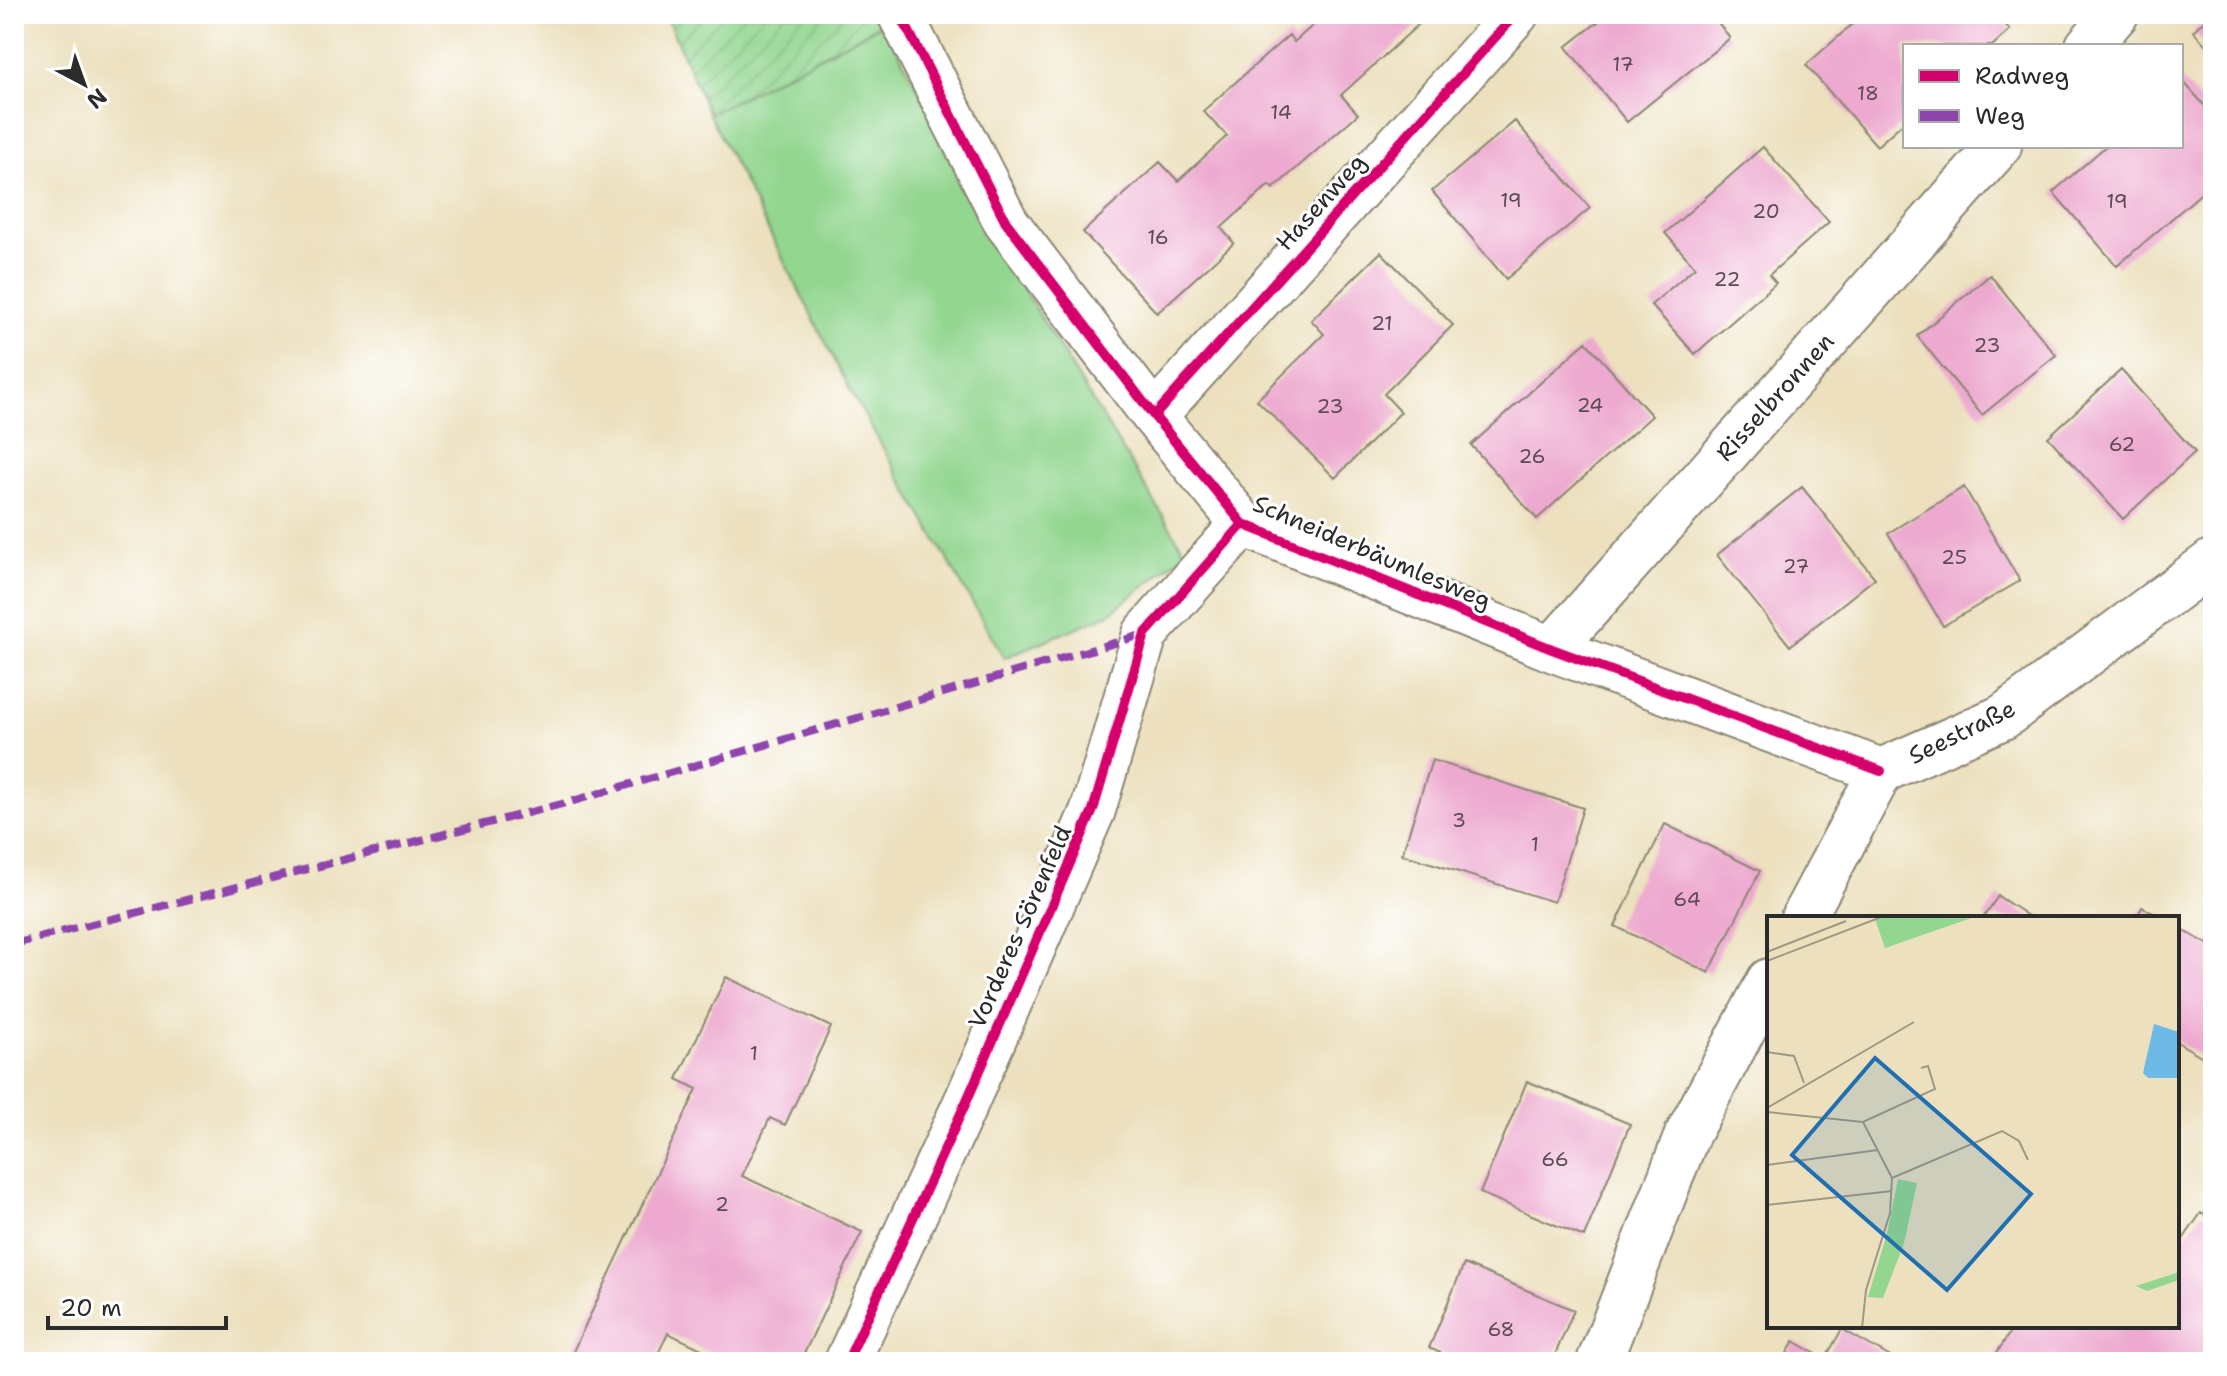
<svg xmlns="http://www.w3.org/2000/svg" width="2227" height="1376" viewBox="0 0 2227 1376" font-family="'Shantell Sans',sans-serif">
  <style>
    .grass { fill: #92d68f; stroke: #5e805d; stroke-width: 2 }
    .garden { fill: url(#garden-furrows); stroke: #5e805d; stroke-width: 2 }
    .building { fill: #eda9cf }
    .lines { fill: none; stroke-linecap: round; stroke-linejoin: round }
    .minor-casing { stroke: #8c8674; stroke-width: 48 }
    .minor { stroke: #fff; stroke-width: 44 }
    .quiet { stroke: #8e44ad; stroke-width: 8; stroke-dasharray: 16 8; stroke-linecap: butt }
    .cycleway-casing { stroke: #fff; stroke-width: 15 }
    .cycleway { stroke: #d6006c; stroke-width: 10 }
    .labels { text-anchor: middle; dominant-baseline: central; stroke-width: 6; stroke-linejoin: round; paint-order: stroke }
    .number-label { font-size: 20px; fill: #5c4a54 }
    .street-label { font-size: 24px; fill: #2b2b2b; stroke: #fff }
    .inset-road { fill: none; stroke: #9f9883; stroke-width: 2 }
    .view { fill: #1f6fb2; fill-opacity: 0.15; stroke: #1f6fb2; stroke-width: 4 }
    .inset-edge { fill: none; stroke: #2b2b2b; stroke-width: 4 }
  </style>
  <defs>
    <pattern id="garden-furrows" width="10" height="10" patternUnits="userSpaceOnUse" patternTransform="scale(2)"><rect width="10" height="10" fill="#92d68f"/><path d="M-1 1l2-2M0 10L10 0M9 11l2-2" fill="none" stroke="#7eb87c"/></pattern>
  </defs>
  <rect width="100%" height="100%" fill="#fff"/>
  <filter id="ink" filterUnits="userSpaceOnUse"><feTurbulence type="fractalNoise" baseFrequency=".0125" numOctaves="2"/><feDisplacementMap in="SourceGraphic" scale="16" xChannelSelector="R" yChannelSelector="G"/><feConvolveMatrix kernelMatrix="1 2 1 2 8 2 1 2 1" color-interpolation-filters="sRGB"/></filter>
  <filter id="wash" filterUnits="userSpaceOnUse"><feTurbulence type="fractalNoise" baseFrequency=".006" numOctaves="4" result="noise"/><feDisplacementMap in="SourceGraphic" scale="32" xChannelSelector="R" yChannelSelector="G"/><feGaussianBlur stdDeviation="1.8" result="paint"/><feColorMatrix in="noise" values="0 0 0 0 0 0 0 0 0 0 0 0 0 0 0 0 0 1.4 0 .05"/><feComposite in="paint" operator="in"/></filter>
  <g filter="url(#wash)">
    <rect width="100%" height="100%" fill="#ece0be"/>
    <!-- grass -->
    <path class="grass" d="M884 23 1000 251 1186 553 1109 614 1004 658 851 392 709 114Z"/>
    <!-- garden -->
    <path class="garden" d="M665 14H880L884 23 709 114Z"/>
    <g id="blocks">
      <!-- building -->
      <path class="building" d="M1326 14H1430L1341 95 1358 114 1273 189 1269 185 1221 228 1234 243 1157 313 1083 232 1160 162 1178 181 1227 136 1203 111 1289 35 1294 42Z
        M1608 14H1711L1730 38 1627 122 1566 47Z
        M1864 14H1997L2010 30 1992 46H1905V121L1877 146 1806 65Z
        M2211 14H2213V53L2193 31Z
        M2181 79 2213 115V183L2117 266 2053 192 2106 146H2181Z
        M1515 121 1590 208 1506 279 1432 191Z
        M1763 147 1829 222 1769 275 1776 283 1695 354 1651 305 1695 267 1665 233Z
        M1381 252 1453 325 1384 394 1401 412 1335 478 1257 400 1324 334 1311 320Z
        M1990 275 2056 355 1982 415 1917 336Z
        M1586 342 1652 416 1537 519 1471 445Z
        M2121 370 2195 452 2123 519 2048 437Z
        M1802 487 1875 578 1790 646 1717 555Z
        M1964 487 2020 581 1943 626 1888 533Z
        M1432 760 1583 808 1554 902 1402 854Z
        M1665 824 1760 871 1709 973 1615 926Z
        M1998 896 2031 918H1983Z
        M2142 907 2162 918H2136Z
        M2177 927 2213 947V1063L2177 1042Z
        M726 977 831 1027 785 1125 770 1118 742 1176 862 1232 800 1362H729L668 1333 654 1362H568L697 1089 677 1079Z
        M1527 1081 1630 1124 1584 1237 1480 1193Z
        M2201 1213 2213 1220V1362H1991L2014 1326H2177V1244L2179 1245Z
        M1464 1264 1574 1310 1552 1362H1454L1455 1359 1429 1348Z
        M1842 1329 1899 1362H1782L1794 1341 1825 1359Z"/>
    </g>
  </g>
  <g filter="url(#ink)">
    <use href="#blocks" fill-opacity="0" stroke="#8c8674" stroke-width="2"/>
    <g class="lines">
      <defs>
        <path id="minor" d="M900 14 1006 222 1154 416 1243 524 1552 649 1881 771
          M2088 46 2116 14
          M1154 416 1516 14
          M1552 649 1999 146
          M1803 918 1881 771 2003 717 2213 561
          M847 1362 968 1098 1093 810 1145 634 1243 524
          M1599 1362 1687 1135 1769 981"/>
      </defs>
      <!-- minor casing -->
      <use href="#minor" class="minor-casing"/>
      <!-- minor -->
      <use href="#minor" class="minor"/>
      <!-- quiet -->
      <path class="quiet" d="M14 944 570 802 1145 634"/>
      <defs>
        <path id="cycleway" d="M900 14 1006 222 1154 416 1243 524 1552 649 1881 771
          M1154 416 1516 14
          M847 1362 968 1098 1093 810 1145 634 1243 524"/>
      </defs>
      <!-- cycleway casing -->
      <use href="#cycleway" class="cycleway-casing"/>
      <!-- cycleway -->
      <use href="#cycleway" class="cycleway"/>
    </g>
  </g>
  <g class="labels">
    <!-- number labels -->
    <g class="number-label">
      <text x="1623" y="64">17</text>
      <text x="1868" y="93">18</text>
      <text x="1281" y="112">14</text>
      <text x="1511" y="200">19</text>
      <text x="2117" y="201">19</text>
      <text x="1766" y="211">20</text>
      <text x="1158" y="237">16</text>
      <text x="1727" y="279">22</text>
      <text x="1382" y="323">21</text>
      <text x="1987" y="345">23</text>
      <text x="1590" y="405">24</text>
      <text x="1330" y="406">23</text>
      <text x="2122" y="444">62</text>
      <text x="1532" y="456">26</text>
      <text x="1954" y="557">25</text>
      <text x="1796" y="566">27</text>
      <text x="1459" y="820">3</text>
      <text x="1535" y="844">1</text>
      <text x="1687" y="899">64</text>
      <text x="754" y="1053">1</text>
      <text x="1555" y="1159">66</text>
      <text x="722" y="1204">2</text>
      <text x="1501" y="1329">68</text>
    </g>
    <!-- street labels -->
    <g class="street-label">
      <text transform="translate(1321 202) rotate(-48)">Hasenweg</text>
      <text transform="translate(1775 397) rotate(-48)">Risselbronnen</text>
      <text transform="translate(1372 552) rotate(23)">Schneiderbäumlesweg</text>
      <text transform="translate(1962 732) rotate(-26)">Seestraße</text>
      <text transform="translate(1020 927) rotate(-66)">Vorderes Sörenfeld</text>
    </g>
  </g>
  <!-- overview -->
  <g transform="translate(1767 916)">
    <rect width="412" height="412" fill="#ece0be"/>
    <path d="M107 0H210L118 32ZM131 263 150 267 138 323 120 318Z" fill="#92d68f"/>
    <path d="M120 318 138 323 136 330 116 382 101 381ZM412 356V364L380 375 369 370Z" fill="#92d68f"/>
    <path d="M387 108 412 116V162H381L376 157Z" fill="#6dbae7"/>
    <path class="inset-road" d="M0 36 79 5M0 45 117 0M0 136 27 140 37 167M0 192 147 106M0 196 96 206 168 173 161 150 154 152M0 249 111 234M125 262 235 215 252 225 261 244M0 289 125 275M95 412 99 374 123 297 125 262 96 206"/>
    <path class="view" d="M108 142 264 278 180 374 25 239Z"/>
    <rect width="412" height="412" class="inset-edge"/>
  </g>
  <!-- margin -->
  <rect width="2227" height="1376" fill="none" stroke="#fff" stroke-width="48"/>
  <!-- legend -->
  <rect x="1903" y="44" width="280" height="104" fill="#ffffff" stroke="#aaaaaa" stroke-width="2"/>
  <rect x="1919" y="70" width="40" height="12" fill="#d6006c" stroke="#aaaaaa" stroke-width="2"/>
  <text x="1975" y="84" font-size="24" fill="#2b2b2b">Radweg</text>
  <rect x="1919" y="110" width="40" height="12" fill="#8e44ad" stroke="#aaaaaa" stroke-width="2"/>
  <text x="1975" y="124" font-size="24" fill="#2b2b2b">Weg</text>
  <!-- north arrow -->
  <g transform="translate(84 84) rotate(139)" stroke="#ffffff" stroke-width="6" paint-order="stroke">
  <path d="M0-6L14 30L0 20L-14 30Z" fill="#2b2b2b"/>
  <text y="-12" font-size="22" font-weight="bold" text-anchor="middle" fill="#2b2b2b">N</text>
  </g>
  <!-- scale -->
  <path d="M48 1316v12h178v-12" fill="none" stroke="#2b2b2b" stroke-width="4"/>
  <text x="60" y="1316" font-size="24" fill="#2b2b2b" stroke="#ffffff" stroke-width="6" paint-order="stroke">20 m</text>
</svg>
